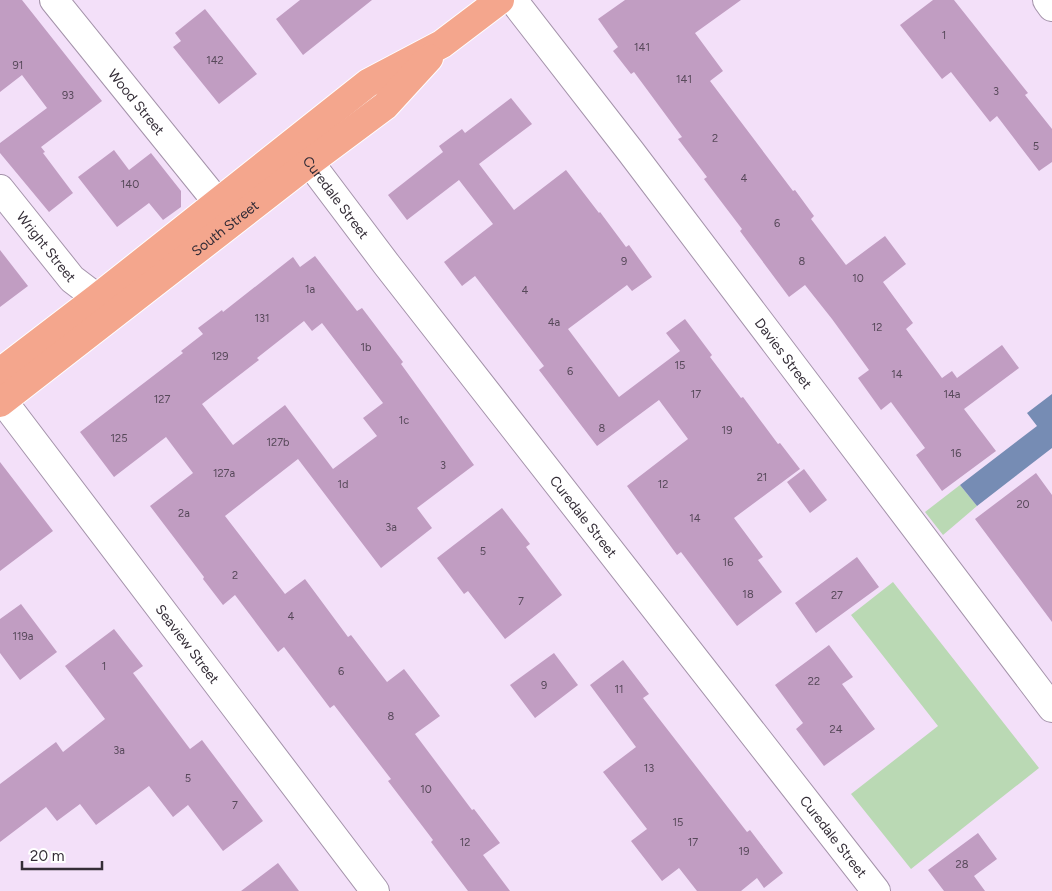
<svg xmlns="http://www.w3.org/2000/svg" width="1052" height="891" viewBox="0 0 1052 891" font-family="Figtree,sans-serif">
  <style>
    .green { fill: #bad9b4 }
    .water { fill: #768cb4 }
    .building { fill: #c19dc2; fill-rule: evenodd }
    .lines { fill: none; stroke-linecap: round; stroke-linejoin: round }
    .minor-casing { stroke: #a493aa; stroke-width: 30 }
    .major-casing { stroke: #fff; stroke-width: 30 }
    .minor { stroke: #fff; stroke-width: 28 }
    .major { stroke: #f4a68d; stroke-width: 28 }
    .labels { text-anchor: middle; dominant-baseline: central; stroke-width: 4.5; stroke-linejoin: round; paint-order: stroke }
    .number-label { font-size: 11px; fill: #57495a }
    .street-label { font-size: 14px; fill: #342d37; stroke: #fff }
  </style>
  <rect width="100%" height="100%" fill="#f3e0f9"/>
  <!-- green -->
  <path class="green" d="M960 485 977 506 943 535 925 512Z
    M893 582 1039 768 911 869 851 794 938 726 851 615Z"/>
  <!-- water -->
  <path class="water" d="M1052 394V448L977 506 960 485 1037 426 1027 413Z"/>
  <!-- building -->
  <path class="building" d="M0 0H22L102 101 41 147 45 152 43 153 73 193 49 212 0 153V143L47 108 22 75 0 92Z
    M300 0H372L303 55 276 19Z
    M625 0H741L695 33 723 71 710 81 793 191 795 190 814 216 811 219 846 265 885 236 906 264 883 282 913 323 906 329 942 378 952 371 957 378 1002 345 1019 368 964 409 996 451 942 491 916 455 925 448 891 402 881 410 858 378 869 370 832 319 805 285 789 297 740 231 742 229 704 179 707 177 678 139 682 137 634 72 631 74 613 51 618 47 598 19Z
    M933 0H954L1028 93 1025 95 1052 129V162L1039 171 997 116 990 122 951 72 942 79 900 25Z
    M205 9 257 74 219 104 173 47 181 41 175 33Z
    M511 98 532 124 479 164 514 210 566 170 599 213 600 212 626 247 629 245 652 277 632 291 627 285 568 329 619 397 680 351 666 333 685 319 712 355 710 357 741 398 743 397 778 444 780 443 800 469 734 518 763 557 758 560 782 592 737 626 681 552 677 555 627 486 688 439 659 400 597 446 539 370 544 366 475 276 462 286 444 262 493 224 459 180 407 220 388 195 443 152 439 146 462 129 465 133Z
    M114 150 129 170 151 153 181 191V207L163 220 149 203 117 227 78 177Z
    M0 250 28 286 0 307Z
    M315 256 357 311 362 308 403 362 401 364 474 465 417 508 432 528 381 568 298 459 225 516 285 594 305 579 348 637 351 635 387 682 404 669 440 716 415 734 472 810 474 809 500 843 483 855 510 891H468L431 842 433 840 388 781 391 779 334 705 330 708 284 647 278 652 235 595 223 605 203 579 204 577 150 506 193 473 166 437 114 477 80 432 183 353 181 351 203 334 198 328 222 310 223 312 293 257 300 267ZM304 321 312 331 322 323 383 403 363 418 377 436 333 469 285 405 233 445 202 404 259 360 257 358Z
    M0 462 53 531 0 571Z
    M804 469 827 500 810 513 787 482Z
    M1036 473 1052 495V622L975 519Z
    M502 508 530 544 526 547 562 595 505 639 468 591 464 594 437 558Z
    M857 557 879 587 816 633 795 603Z
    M21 604 57 652 20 680 0 653V619Z
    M114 629 143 666 133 673 190 749 202 740 263 821 223 851 188 805 173 817 149 786 96 825 80 804 57 821 46 807 0 842V784L56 742 63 752 105 719 65 666Z
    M829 645 853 677 842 684 875 729 824 766 796 729 803 723 775 685Z
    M554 653 578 685 535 718 510 685Z
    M623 660 649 694 643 698 747 832 750 830 783 873 764 888 757 878 741 891H697L679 868 662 881 631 841 647 829 603 772 636 747 590 685Z
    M978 833 997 859 974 876 985 891H944L928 870Z
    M278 863 299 891H241Z"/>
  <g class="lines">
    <defs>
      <g id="minor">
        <path id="s1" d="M54 0 218 203"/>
        <path id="s2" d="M513 0 631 152 1052 708"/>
        <path d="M1047 0 1052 7"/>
        <path id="s3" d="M295 143 387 265 876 891"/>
        <path id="s4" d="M0 189 72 279 97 298"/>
        <path id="s5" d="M0 397 375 891"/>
      </g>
      <g id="major">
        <path d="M0 372 97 298 368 83 442 44 500 0"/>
        <path id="s6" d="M0 403 310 162 385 106 429 58"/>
      </g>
    </defs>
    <!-- minor casing -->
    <use href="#minor" class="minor-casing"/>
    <!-- major casing -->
    <use href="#major" class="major-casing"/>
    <!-- minor -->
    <use href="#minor" class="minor"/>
    <!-- major -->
    <use href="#major" class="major"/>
  </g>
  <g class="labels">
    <!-- number labels -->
    <g class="number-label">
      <text x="944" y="35">1</text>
      <text x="642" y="47">141</text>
      <text x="215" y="60">142</text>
      <text x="18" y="65">91</text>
      <text x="684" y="79">141</text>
      <text x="996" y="91">3</text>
      <text x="68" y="95">93</text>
      <text x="715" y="138">2</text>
      <text x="1036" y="146">5</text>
      <text x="744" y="178">4</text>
      <text x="130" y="184">140</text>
      <text x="777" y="223">6</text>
      <text x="624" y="261">9</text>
      <text x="802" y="261">8</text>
      <text x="858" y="278">10</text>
      <text x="310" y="289">1a</text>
      <text x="525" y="290">4</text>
      <text x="262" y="318">131</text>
      <text x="554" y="322">4a</text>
      <text x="877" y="327">12</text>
      <text x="366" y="347">1b</text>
      <text x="220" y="356">129</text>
      <text x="680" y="365">15</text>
      <text x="570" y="371">6</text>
      <text x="897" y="374">14</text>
      <text x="696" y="394">17</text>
      <text x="952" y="394">14a</text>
      <text x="162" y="399">127</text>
      <text x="404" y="420">1c</text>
      <text x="602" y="428">8</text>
      <text x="727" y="430">19</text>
      <text x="119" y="438">125</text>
      <text x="278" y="442">127b</text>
      <text x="956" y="453">16</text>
      <text x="443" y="465">3</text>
      <text x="224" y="473">127a</text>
      <text x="762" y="477">21</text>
      <text x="343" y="484">1d</text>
      <text x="663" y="484">12</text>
      <text x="1023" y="504">20</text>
      <text x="184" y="513">2a</text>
      <text x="695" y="518">14</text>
      <text x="391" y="527">3a</text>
      <text x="483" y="551">5</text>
      <text x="728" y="562">16</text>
      <text x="235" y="575">2</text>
      <text x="748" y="594">18</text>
      <text x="837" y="595">27</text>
      <text x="521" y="601">7</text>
      <text x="291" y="616">4</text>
      <text x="23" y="636">119a</text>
      <text x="104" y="666">1</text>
      <text x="341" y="671">6</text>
      <text x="814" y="681">22</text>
      <text x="544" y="685">9</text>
      <text x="619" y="689">11</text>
      <text x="391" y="716">8</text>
      <text x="836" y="729">24</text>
      <text x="119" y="750">3a</text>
      <text x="649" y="768">13</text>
      <text x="188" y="778">5</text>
      <text x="426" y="789">10</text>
      <text x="235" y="805">7</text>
      <text x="678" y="822">15</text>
      <text x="465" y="842">12</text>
      <text x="693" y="842">17</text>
      <text x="744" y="851">19</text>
      <text x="962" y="864">28</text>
    </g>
    <!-- street labels -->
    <g class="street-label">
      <text stroke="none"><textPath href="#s1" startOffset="131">Wood Street</textPath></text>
      <text stroke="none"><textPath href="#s3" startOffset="68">Curedale Street</textPath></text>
      <text stroke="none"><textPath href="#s6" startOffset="285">South Street</textPath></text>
      <text stroke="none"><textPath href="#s4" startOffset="74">Wright Street</textPath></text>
      <text stroke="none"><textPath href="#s2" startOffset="445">Davies Street</textPath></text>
      <text stroke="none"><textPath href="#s3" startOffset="472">Curedale Street</textPath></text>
      <text stroke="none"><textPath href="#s5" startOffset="310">Seaview Street</textPath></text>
      <text stroke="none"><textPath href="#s3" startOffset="878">Curedale Street</textPath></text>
    </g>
  </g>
  <!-- scale -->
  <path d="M22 861v8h80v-8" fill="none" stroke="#342d37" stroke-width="2.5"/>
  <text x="30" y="861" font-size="15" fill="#342d37" stroke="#ffffff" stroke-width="4" paint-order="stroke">20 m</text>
</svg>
